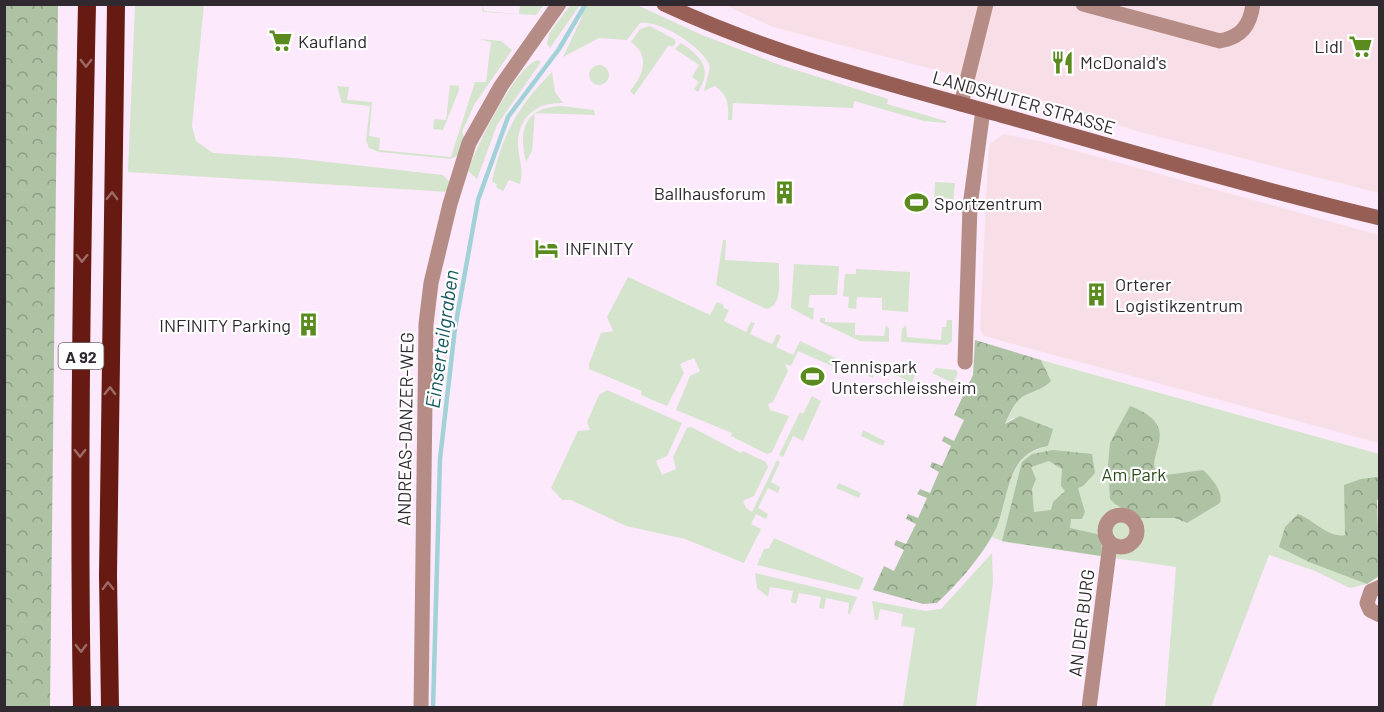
<svg xmlns="http://www.w3.org/2000/svg" width="1384" height="712" viewBox="0 0 1384 712" font-family="Barlow,sans-serif">
  <style>
    .commercial { fill: #f8dfe7 }
    .green { fill: #d4e4cd }
    .forest { fill: url(#forest-crowns); fill-rule: evenodd }
    .lines { fill: none; stroke-linecap: round; stroke-linejoin: round }
    .stream { stroke: #a0d2d7; stroke-width: 4.5 }
    .street { stroke: #b68d86; stroke-width: 15 }
    .secondary { stroke: #965e55; stroke-width: 15 }
    .highway { stroke: #671a12; stroke-width: 18 }
    .oneway { stroke: #9c6a65 }
    .labels { text-anchor: middle; dominant-baseline: central; stroke-width: 4.5; stroke-linejoin: round; paint-order: stroke }
    .shield { fill: #fefefe; stroke: #6e696e; stroke-width: 1.5 }
    .shield-label { font-size: 16px; font-weight: bold; fill: #302930 }
    .poi-label { font-size: 18px; fill: #302930; stroke: #fefefe; text-anchor: start }
    .street-label { font-size: 18px; fill: #302930; stroke: #fefefe }
    .park-label { font-size: 18px; fill: #2c4b1c; stroke: #fefefe }
    .water-label { font-size: 20px; font-style: italic; fill: #10565c; stroke: #fefefe }
  </style>
  <defs>
    <pattern id="forest-crowns" width="20" height="18" patternUnits="userSpaceOnUse" patternTransform="scale(1.5)"><rect width="20" height="18" fill="#adc3a3"/><path d="M2 6a3 3 0 1 1 6 0M12 15a3 3 0 1 1 6 0" fill="none" stroke="#8d9e85"/></pattern>
  </defs>
  <rect width="100%" height="100%" fill="#fde9fc"/>
  <!-- commercial -->
  <path class="commercial" d="M724 5H1379V193L1140 132 1004 88 773 27Z
    M1003 134 1044 142 1379 235V443L984 336 980 330 988 157 990 144Z"/>
  <!-- green -->
  <path class="green" d="M204 4 192 126 196 141 213 153 293 158 443 175 449 181V192L128 172 135 5Z
    M571 4 580 5 550 48 547 44 549 34Z
    M483 5 484 11 519 14 520 5H544L536 15 484 12 482 11Z
    M585 5H637L702 35 780 65 888 99 887 104 946 121V123L924 121 854 101 853 108 733 103 732 120H728C729 104 728 96 715 86L704 91 710 67C705 48 659 19 640 23L627 40 599 38 563 57 581 19Z
    M650 26 674 39 676 43 672 47 669 45 634 95 630 91C643 76 651 56 631 42L640 29Z
    M479 39 501 41 512 50 474 105 462 132 465 139 459 155 450 159 379 152 369 148 366 140 370 106 342 103 337 86 349 87 347 100 372 102 369 136 380 138 379 150 451 157 475 82H486L491 42Z
    M681 43C701 56 713 69 698 92L694 89 699 82 692 77 699 65 675 49Z
    M538 60 541 62 497 125 477 179 468 171C475 149 516 65 538 60Z
    M589 75a10 10 0 1 1 20 0a10 10 0 1 1-20 0Z
    M552 72 555 92 563 103C536 102 517 118 518 146 519 160 524 170 520 184L509 180 503 191 496 187 497 184 492 182C502 134 518 106 552 72Z
    M450 85 459 86V90L443 130 433 129 434 119 446 120Z
    M562 106 594 110 595 115 535 113 532 151 526 162C518 129 525 107 562 106Z
    M935 182 955 183 953 203 934 202Z
    M723 240H726L725 260 779 263C778 278 784 306 766 309L716 285Z
    M794 264 839 266 837 295H810L808 307 814 308 813 320 791 308Z
    M856 269 910 272 908 312 882 310V298L857 297 856 309 848 308 849 297 843 296 845 274H856Z
    M628 277 710 315 717 302 724 305 723 308 729 310 724 321 746 332 751 322 755 323 750 334 772 344 777 334 781 336 776 347 793 355 800 341 836 358 832 366 798 351 791 366 785 364 788 371 773 402 768 404 770 410 789 416 772 452 767 454 731 436 732 433 676 410 690 376 700 371 694 358 680 364 684 373 667 406 641 395 642 391 589 369V364L601 333 613 331 607 317Z
    M820 318H825V322L855 323V335L884 336 886 325 889 329V342L860 341 820 322Z
    M947 320H952V341L947 345 901 342 902 329 906 325 907 337 941 340 942 327H946Z
    M1041 360 1379 454V499L1377 500 1379 576 1367 584 1350 588 1315 571 1269 555 1211 707H1165L1176 567 1004 542 992 537C1007 503 1005 454 1048 446L1042 425 1013 418 1005 424C1011 412 1016 399 1029 393 1039 389 1043 389 1051 381Z
    M857 364 876 366 873 378 853 368Z
    M895 366 917 369 912 383 890 372Z
    M936 368 956 370 958 373 953 383 932 373Z
    M607 390 682 423 667 456 656 461 662 475 676 469 673 457 687 428 691 427 741 453 743 451 766 462 768 467 754 496 743 501 746 508 752 512 777 460 780 462 771 482 780 487 778 493 768 488 758 508 768 514 766 519 756 514 751 524 761 529 744 563 685 539 626 526 571 500H562L551 488 578 431 590 430 587 422 599 395Z
    M812 396 821 401 803 441 793 436 783 457 779 455 800 412 803 414Z
    M863 430 885 441 883 446 861 436Z
    M839 483 861 493 859 498 836 488Z
    M774 538 864 578 859 590 757 565 764 549 769 548Z
    M992 553 993 583 976 707H903L915 628 901 626 903 614 880 609 878 620H875L872 601 925 611 941 609Z
    M755 573 857 597 850 614H848L849 603 826 598 824 609 819 608 821 597 799 593 796 604 791 602 793 591 770 587 768 597 757 588Z"/>
  <!-- forest -->
  <path class="forest" d="M4 5H58L50 707H5Z
    M975 340 1041 360 1051 381C1043 389 1039 389 1030 393 1016 398 1011 411 1005 424L1020 416 1053 429 1048 446C1001 454 1011 506 991 538 977 562 957 584 937 603L923 604 873 590 884 566 894 571 904 550 894 545 896 540 906 544 916 524 906 519 908 514 918 518 927 498 917 494 920 489 930 493 939 472 930 467 932 462 942 466 951 446 942 441 944 436 954 441 964 420 954 415 973 375Z
    M1130 406C1188 428 1140 457 1159 476L1203 470C1211 477 1224 492 1220 503L1187 523 1175 518H1139L1115 504 1110 499 1108 466 1110 443Z
    M1053 450 1092 454 1095 473 1083 486 1078 488 1085 512 1082 519H1071L1070 528 1097 534 1102 541 1101 556 1002 541 1022 462 1032 454ZM1049 461 1062 469 1061 486 1065 491 1053 502 1051 510 1034 512 1032 489 1036 479 1031 467Z
    M1379 477V499L1377 500 1379 576 1367 584 1309 562 1279 547 1285 527 1298 514C1312 519 1330 539 1345 535L1344 485 1361 479Z"/>
  <g class="lines">
    <!-- stream -->
    <path class="stream" d="M433 708 440 459 455 328 478 200 508 117 559 49 585 5"/>
    <!-- street -->
    <path class="street" d="M1083 4 1220 41C1241 37 1250 26 1253 4
      M961 104 986 4
      M965 362 970 206 983 110
      M1105 531a16 16 0 1 1 32 0a16 16 0 1 1-32 0Z
      M1380 587 1371 591 1367 603 1370 610 1380 615
      M421 708 426 324 431 283 450 204 469 143 501 86 559 4
      M1089 708 1110 544"/>
    <!-- secondary -->
    <path class="secondary" d="M664 4C775 56 891 84 1008 117 1131 152 1255 188 1380 218"/>
    <!-- highway -->
    <path class="highway" d="M82 708C78 473 82 239 87 4
      M110 708 108 575 116 4"/>
  </g>
  <!-- one-way arrows -->
  <defs><path id="oneway-chevron" d="M-2-3.5L2.5 0L-2 3.5" fill="none" stroke-width="1.6" stroke-linecap="round" stroke-linejoin="round" transform="scale(1.5)"/></defs>
  <g class="oneway">
    <use href="#oneway-chevron" transform="translate(86 63) rotate(91)"/>
    <use href="#oneway-chevron" transform="translate(112 196) rotate(-89)"/>
    <use href="#oneway-chevron" transform="translate(82 258) rotate(91)"/>
    <use href="#oneway-chevron" transform="translate(110 391) rotate(-89)"/>
    <use href="#oneway-chevron" transform="translate(80 453) rotate(90)"/>
    <use href="#oneway-chevron" transform="translate(108 586) rotate(-91)"/>
    <use href="#oneway-chevron" transform="translate(81 648) rotate(89)"/>
  </g>
  <!-- icons -->
  <defs>
    <symbol id="supermarket-bare" viewBox="-9 -9 18 18"><path d="M-6-5.5h2.5l.6 2H6L4.5 2H-2.5L-4.4-4H-6ZM-1.5 3.2a1.3 1.3 0 1 0 .1 0ZM3 3.2a1.3 1.3 0 1 0 .1 0Z" fill="#5b8b1e" stroke="#fefefe" stroke-width="2.5" paint-order="stroke"/></symbol>
    <symbol id="restaurant-bare" viewBox="-9 -9 18 18"><path d="M-5-6h1v4h1v-4h1v4h1v-4h1v5L-1.5 .5V6h-2V.5L-5-1ZM5-6V6H3V1.5H1.5Q1.5-4 5-6Z" fill="#5b8b1e" stroke="#fefefe" stroke-width="2.5" paint-order="stroke"/></symbol>
    <symbol id="building-bare" viewBox="-9 -9 18 18"><path d="M-4-6H4V6H1V3H-1V6H-4ZM-2.5-4.3h1.7v1.8h-1.7ZM.8-4.3h1.7v1.8H.8ZM-2.5-1h1.7V.8h-1.7ZM.8-1h1.7V.8H.8Z" fill="#5b8b1e" stroke="#fefefe" stroke-width="2.5" paint-order="stroke"/></symbol>
    <symbol id="stadium-bare" viewBox="-9 -9 18 18"><path d="M0-5a6.5 5 0 1 0 0 10a6.5 5 0 1 0 0-10ZM-3.5-1.8h7v3.6h-7Z" fill="#5b8b1e" stroke="#fefefe" stroke-width="2.5" paint-order="stroke"/></symbol>
    <symbol id="hotel-bare" viewBox="-9 -9 18 18"><path d="M-6-4.5h1.5V1H6V5H4.5V3h-9V5H-6ZM-4 0a1.8 1.8 0 1 1 3.6 0ZM.5 0V-2.5h3Q6-2.5 6 0Z" fill="#5b8b1e" stroke="#fefefe" stroke-width="2.5" paint-order="stroke"/></symbol>
  </defs>
  <g fill-rule="evenodd">
    <use href="#supermarket-bare" x="264" y="24" width="33" height="33"/>
    <use href="#supermarket-bare" x="1344" y="30" width="33" height="33"/>
    <use href="#restaurant-bare" x="1046" y="46" width="33" height="33"/>
    <use href="#building-bare" x="768" y="176" width="33" height="33"/>
    <use href="#stadium-bare" x="900" y="186" width="33" height="33"/>
    <use href="#hotel-bare" x="530" y="232" width="33" height="33"/>
    <use href="#building-bare" x="1080" y="278" width="33" height="33"/>
    <use href="#building-bare" x="292" y="308" width="33" height="33"/>
    <use href="#stadium-bare" x="796" y="360" width="33" height="33"/>
  </g>
  <g class="labels">
    <!-- shield labels -->
    <rect class="shield" x="58.5" y="343" width="45" height="26" rx="4.5"/>
    <g class="shield-label">
      <text x="81" y="356">A 92</text>
    </g>
    <!-- poi labels -->
    <g class="poi-label">
      <text x="298" y="41">Kaufland</text>
      <text x="1343" y="46" text-anchor="end">Lidl</text>
      <text x="1080" y="62">McDonald's</text>
      <text x="766" y="193" text-anchor="end">Ballhausforum</text>
      <text x="934" y="203">Sportzentrum</text>
      <text x="565" y="248">INFINITY</text>
      <text x="1115" y="284">Orterer<tspan x="1115" dy="21">Logistikzentrum</tspan></text>
      <text x="291" y="325" text-anchor="end">INFINITY Parking</text>
      <text x="831" y="366">Tennispark<tspan x="831" dy="21">Unterschleissheim</tspan></text>
    </g>
    <!-- street labels -->
    <g class="street-label">
      <text transform="translate(1024 102) rotate(16)">LANDSHUTER STRASSE</text>
      <text transform="translate(405 429) rotate(-89)">ANDREAS-DANZER-WEG</text>
      <text transform="translate(1081 623) rotate(-83)">AN DER BURG</text>
    </g>
    <!-- park labels -->
    <g class="park-label">
      <text x="1134" y="474">Am Park</text>
    </g>
    <!-- water labels -->
    <g class="water-label">
      <text transform="translate(441 339) rotate(-82)">Einserteilgraben</text>
    </g>
  </g>
  <!-- border -->
  <rect width="1384" height="712" fill="none" stroke="#302930" stroke-width="12"/>
</svg>
